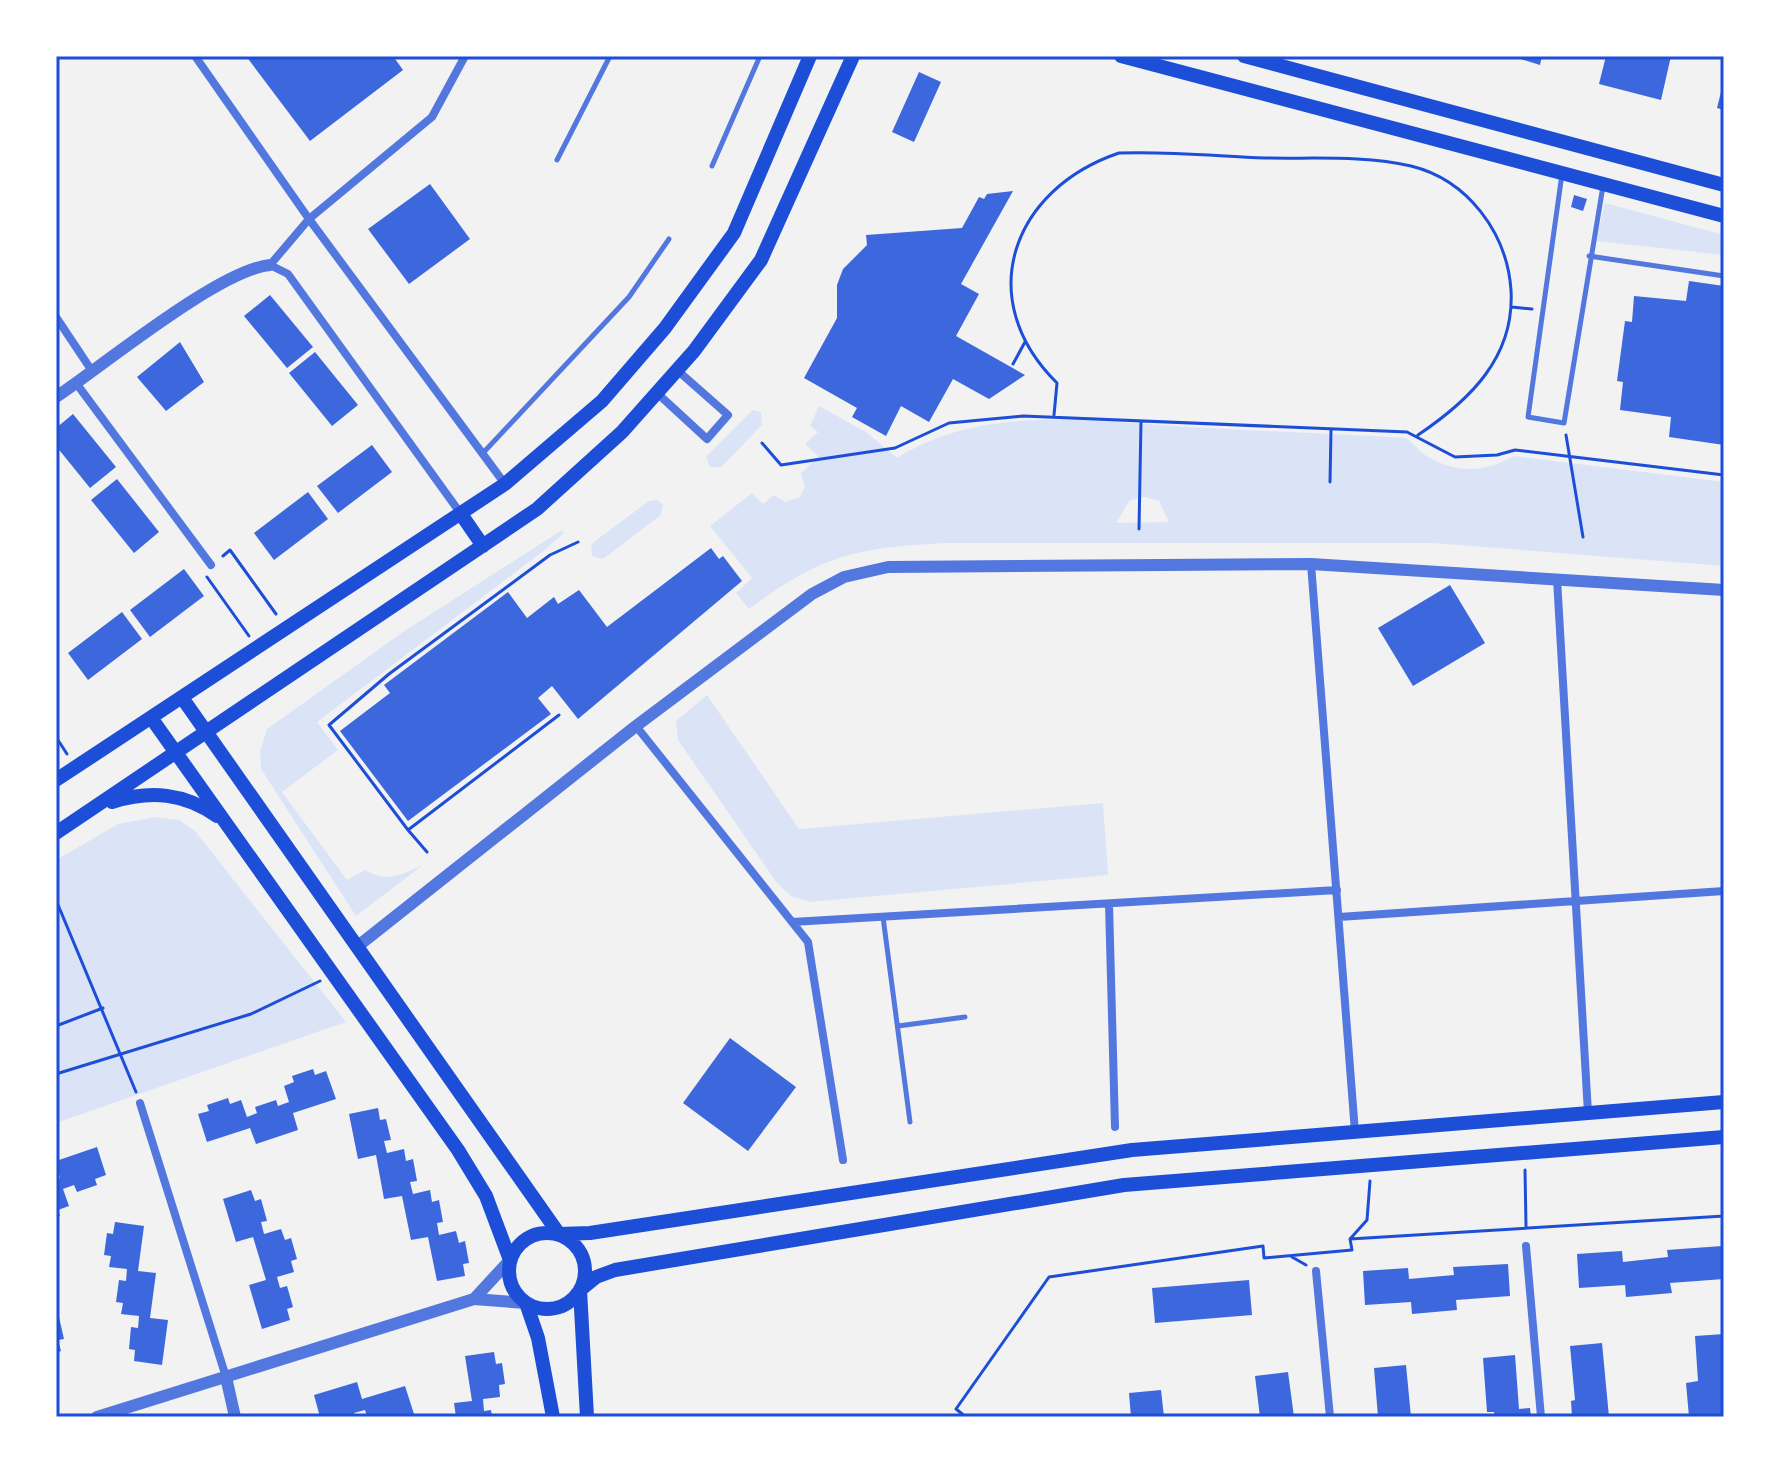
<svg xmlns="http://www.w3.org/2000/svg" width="1780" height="1473" viewBox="0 0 1780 1473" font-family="Roboto,sans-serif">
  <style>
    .green { fill: #dbe4f7; fill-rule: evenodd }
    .building { fill: #3d67dc }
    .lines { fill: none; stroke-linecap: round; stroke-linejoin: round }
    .path { stroke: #1d4ed8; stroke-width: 3 }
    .service { stroke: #5277de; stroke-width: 5 }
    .minor { stroke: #5277de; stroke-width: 8 }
    .tertiary { stroke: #5277de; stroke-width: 12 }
    .secondary { stroke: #1d4ed8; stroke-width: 14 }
    .neatline { fill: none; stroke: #1d4ed8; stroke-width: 3 }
  </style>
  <rect width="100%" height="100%" fill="#f2f2f2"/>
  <!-- green -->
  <path class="green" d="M1605 203 1724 235V255L1596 241Z
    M819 406 866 432 897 458C983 403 1095 422 1191 427 1263 431 1334 434 1406 438 1413 443 1418 450 1425 455 1455 474 1484 473 1514 456L1724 482V566L1433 543H945C855 548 822 555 749 609L736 593 752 578 710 526 752 493 763 504 774 495 785 502 800 497 805 486 801 474 818 456 805 444 818 432 810 426ZM1145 497 1159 501 1169 522 1116 523 1130 500Z
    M753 410 761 412 762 425 721 467H710L706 457Z
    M658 500 663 505 661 515 603 559 592 556 591 546 595 541 649 501Z
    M562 530 564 533 546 549 317 722 338 750 282 792 347 880 365 870C388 883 400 875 423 865L356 916 261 769 260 752 267 729 403 632Z
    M707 695 799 829 1103 803 1108 875 809 902 791 896 777 883 678 740 676 721Z
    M155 817 179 820 195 831 346 1022 56 1123V860L118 824Z"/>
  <!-- building -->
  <path class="building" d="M246 56H393L403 70 310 141Z
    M1511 56H1542L1540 65Z
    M1606 56H1671L1661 100 1599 84Z
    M919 72 941 82 914 142 892 132Z
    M1723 84H1724V110L1717 108Z
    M430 184 470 239 409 284 368 229Z
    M1013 191 961 284 979 294 956 336 1025 375 989 399 953 379 929 422 901 406 886 436 852 417 857 408 804 378 837 318V285L843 269 867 245 866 235 962 228 979 197 984 199 987 194Z
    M1574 195 1587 199 1583 211 1571 207Z
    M1689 281 1724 286V445L1669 437 1671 417 1620 410 1623 382 1617 381 1625 321 1632 322 1634 296 1686 301Z
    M270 295 313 347 287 368 244 316Z
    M180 342 204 382 166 411 137 377Z
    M315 352 358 405 332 426 289 373Z
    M73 414 116 467 90 488 56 446V428Z
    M372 445 392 472 338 513 317 486Z
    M117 479 159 532 134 553 91 500Z
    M308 492 328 519 274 560 254 533Z
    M711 548 719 559 723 556 742 581 578 719 552 686 538 698 551 714 408 821 340 731 390 693 384 685 508 592 527 618 554 597 558 604 579 590 607 627Z
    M184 569 204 596 150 637 130 610Z
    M1450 585 1485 643 1413 686 1378 628Z
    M122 612 142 639 88 680 68 653Z
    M730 1038 796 1087 748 1151 683 1103Z
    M313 1069 315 1075 326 1071 336 1099 293 1113 298 1130 256 1144 250 1128 207 1142 198 1114 209 1111 207 1105 228 1098 230 1104 241 1100 247 1117 257 1113 255 1107 276 1100 278 1106 289 1102 284 1086 294 1082 292 1076Z
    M378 1108 380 1120 386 1119 391 1140 384 1141 387 1153 404 1149 406 1161 413 1159 417 1181 410 1182 413 1194 430 1190 432 1202 439 1200 443 1222 437 1223 439 1235 456 1231 459 1243 465 1241 469 1263 463 1264 465 1276 437 1281 428 1237 411 1240 402 1196 384 1199 376 1155 358 1159 349 1114Z
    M97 1147 106 1175 95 1179 97 1185 77 1192 74 1185 63 1189 69 1206 58 1210 60 1216 56 1217V1180L60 1178 56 1161Z
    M251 1190 255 1201 261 1199 267 1221 261 1222 264 1234 281 1229 285 1240 291 1238 297 1259 291 1261 294 1272 277 1277 280 1288 287 1286 293 1307 287 1309 290 1320 262 1329 249 1285 266 1280 253 1237 236 1242 223 1199Z
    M115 1222 144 1226 138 1271 156 1273 150 1318 168 1320 162 1365 134 1361 135 1350 129 1349 131 1327 138 1328 139 1316 121 1314 123 1303 116 1302 119 1280 126 1281 127 1269 109 1267 111 1256 104 1255 107 1233 113 1234Z
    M1722 1246 1724 1279 1670 1283 1672 1293 1626 1297 1625 1285 1579 1288 1577 1254 1622 1251 1623 1262 1668 1257 1667 1250Z
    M1508 1264 1510 1296 1456 1300 1457 1310 1412 1314 1411 1302 1365 1305 1363 1271 1408 1268 1409 1279 1454 1275 1453 1267Z
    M1249 1280 1252 1315 1155 1323 1152 1288Z
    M59 1317 64 1339 58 1340 61 1351 56 1353V1318Z
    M1724 1334V1379L1721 1380 1724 1417H1689L1686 1383 1698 1381 1695 1336Z
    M1602 1343 1609 1417H1572L1571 1401 1575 1400 1570 1346Z
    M494 1352 496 1364 502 1363 505 1384 499 1385 500 1397 483 1399 484 1411 491 1410 492 1417H456L454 1403 472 1401 465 1356Z
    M1515 1355 1519 1409 1530 1408 1531 1417H1495L1494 1412H1487L1483 1358Z
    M1406 1365 1411 1417H1378L1374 1368Z
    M1288 1372 1294 1417H1260L1255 1376Z
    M357 1382 362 1399 405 1386 414 1414 367 1417 365 1410 354 1413 355 1417H320L314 1395Z
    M1161 1390 1164 1417H1131L1129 1393Z"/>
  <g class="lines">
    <!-- path -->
    <path class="path" d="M1512 307 1532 309
      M1013 364 1025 342
      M1054 415 1057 383C972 299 1012 189 1119 153 1168 151 1216 156 1265 158 1312 159 1365 155 1411 166 1468 180 1507 233 1511 290 1515 357 1470 400 1418 435
      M1566 435 1583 537
      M762 443 781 465 895 448 949 423 1023 416 1407 432 1455 457 1497 455 1515 450 1724 475
      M1330 482 1331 430
      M1139 529 1141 421
      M223 556 230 550 276 614
      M207 577 249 636
      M559 715 408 830 329 725 389 674 550 555 578 542
      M56 737 67 754
      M408 830 427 852
      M56 900 136 1092
      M56 1026 103 1008
      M56 1074 251 1014 320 981
      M1525 1170 1526 1226
      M1350 1239 1367 1220 1370 1181
      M1292 1257 1306 1265
      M966 1417 956 1409 1049 1277 1263 1246 1264 1258 1352 1250 1350 1239 1724 1216"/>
    <!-- service -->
    <path class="service" d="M557 160 610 56
      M712 166 760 56
      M1562 174 1528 417 1564 423 1603 186
      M1589 256 1724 276
      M483 453 629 297 669 239
      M883 917 910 1122
      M898 1026 965 1017"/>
    <!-- minor -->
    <path class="minor" d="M195 56 309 219 505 484
      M56 317 92 371
      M76 383 211 565
      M657 393 707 439 728 415 677 370
      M461 514 288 274 270 265 309 219 432 117 465 56
      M1311 564 1355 1132
      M1557 579 1588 1113
      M636 726 808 942 843 1160
      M1109 904 1115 1127
      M1339 917 1724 891
      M792 922 1337 890
      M140 1103 226 1377
      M1526 1246 1541 1417
      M1316 1271 1330 1417"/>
    <!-- tertiary -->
    <path class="tertiary" d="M56 397C104 365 219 270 270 265
      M358 946 636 726 812 594 844 577 888 567 1311 564 1724 590
      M510 1260 474 1299 526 1303
      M226 1377 235 1417
      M97 1417 474 1299"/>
    <!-- secondary -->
    <path class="secondary" d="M1121 56 1724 216
      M1244 56 1724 185
      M461 514 483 546
      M183 699 559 1234
      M152 719 458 1150 486 1196 510 1260
      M56 780 505 484 602 401 665 328 734 233 810 56
      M112 802C151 790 184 793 217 816
      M56 833 537 509 622 432 694 351 761 260 853 56
      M509 1271a38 38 0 1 1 76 0a38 38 0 1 1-76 0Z
      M559 1234 590 1233 1132 1150 1724 1102
      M580 1290 596 1277 615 1270 1124 1185 1724 1137
      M580 1290 587 1417
      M526 1303 538 1338 553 1417"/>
  </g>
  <!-- border -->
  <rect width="1780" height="1473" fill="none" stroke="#ffffff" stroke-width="116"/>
  <rect x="58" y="58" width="1664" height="1357" class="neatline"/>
</svg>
